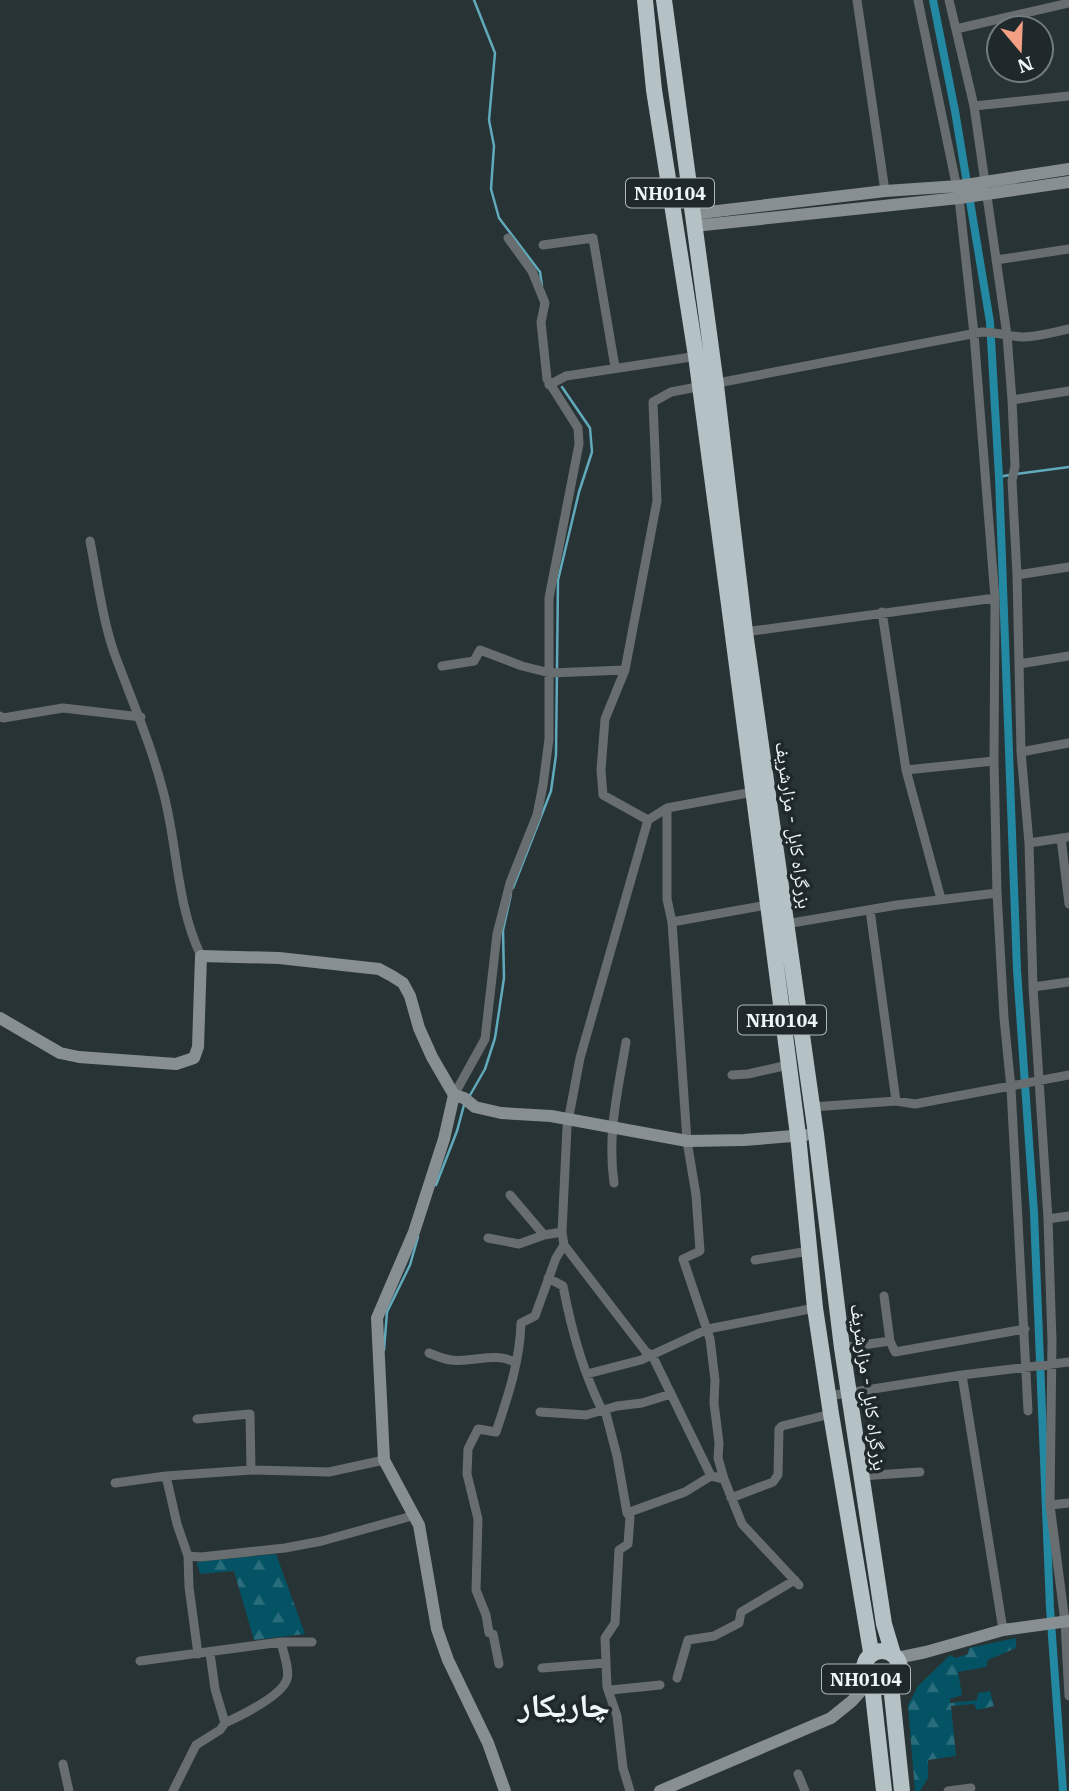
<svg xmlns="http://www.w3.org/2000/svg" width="1069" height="1791" viewBox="0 0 1069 1791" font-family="'IBM Plex Serif','Noto Naskh Arabic',serif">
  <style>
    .forest { fill: url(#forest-firs) }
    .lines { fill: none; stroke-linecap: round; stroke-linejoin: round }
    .stream { stroke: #60aabc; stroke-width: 2.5 }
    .canal { stroke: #2389a2; stroke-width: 8 }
    .street { stroke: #686d6f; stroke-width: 9 }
    .secondary { stroke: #878f92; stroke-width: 12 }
    .highway { stroke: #b4c1c5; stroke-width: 16 }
    .labels { text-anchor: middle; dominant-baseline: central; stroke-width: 7; stroke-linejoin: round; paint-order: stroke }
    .shield { fill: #1f292c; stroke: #b1b8bb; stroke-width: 2 }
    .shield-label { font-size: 18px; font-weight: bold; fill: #eff6f8 }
    .street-label { font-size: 19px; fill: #eff6f8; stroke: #1f292c }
    .town-label { font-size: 33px; font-weight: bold; fill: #eff6f8; stroke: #1f292c }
  </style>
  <defs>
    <pattern id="forest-firs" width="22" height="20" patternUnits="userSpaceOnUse" patternTransform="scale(1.75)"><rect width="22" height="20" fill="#045364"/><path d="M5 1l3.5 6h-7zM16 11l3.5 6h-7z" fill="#296c7b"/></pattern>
  </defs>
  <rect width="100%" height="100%" fill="#283336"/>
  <!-- forest -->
  <path class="forest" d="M276 1554 305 1634 254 1640 234 1571 200 1574 197 1562Z
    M1016 1638V1648L988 1660 986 1667 958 1672 962 1695 950 1699V1703L977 1700 978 1693 990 1691 994 1706 977 1710 974 1704 951 1706 956 1756 928 1760V1778L920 1791H915L908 1705 918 1686 950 1655 956 1658 968 1654 969 1648Z"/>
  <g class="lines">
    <!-- stream -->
    <path class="stream" d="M474 0 495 53 489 120 494 146 491 189 499 218 540 272 542 286
      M1016 474 1069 467
      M999 477 1009 475
      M513 888 551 791 556 755 558 580 579 492 592 452 590 428 562 387
      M469 1097 485 1069 495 1038 504 978 503 930 511 894
      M436 1185 457 1131 464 1105
      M384 1350 387 1312 410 1265 418 1237"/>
    <!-- canal -->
    <path class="canal" d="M933 0 955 111 990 322 999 477 1017 970 1034 1213 1050 1608 1063 1791"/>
    <!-- street -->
    <path class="street" d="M857 0 885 191
      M918 0 959 198 974 334 995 598 994 761 997 893 1004 1018 1011 1088 1028 1411
      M949 0 974 106 1007 335 1012 400 1015 466 1012 481 1017 575 1021 752 1029 843 1033 987 1048 1219 1052 1341 1050 1505 1065 1622 1069 1696
      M956 29 1069 3
      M974 106 1069 96
      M543 245 593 238 615 367
      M996 260 1069 249
      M549 385 566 376 698 356
      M1012 400 1069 391
      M90 541C97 576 103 623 115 655 132 701 151 744 163 791 178 846 176 904 201 956
      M1017 575 1069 567
      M882 612 906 770 941 899
      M745 632 995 598
      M1019 664 1069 656
      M442 666 474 661 480 650 522 666 550 673 625 670 657 501 653 402 671 392 982 332C996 332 1008 336 1022 337 1037 337 1054 332 1069 329
      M625 670 605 719 601 770 603 795 648 820
      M0 716 3 718 63 708 141 717
      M1021 752 1069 743
      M906 770 994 761
      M753 792 667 808 648 820 580 1058 567 1127 562 1232 564 1245 646 1352 652 1355 711 1476 724 1479 742 1524 799 1585
      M667 808V899L672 922 687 1141 696 1195 700 1251 683 1259 710 1339 715 1380 714 1403 719 1443 718 1458 724 1479
      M1061 838 1069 904
      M1029 843 1069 837
      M870 910 896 1101
      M672 922 767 905
      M786 924 897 905 997 893
      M1033 987 1069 982
      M732 1075 748 1074 788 1065
      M454 1095 485 1039 497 934 510 883 537 815 543 785 549 739V598L579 444 578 428 547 379 541 322 545 303 532 271 508 238
      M812 1107 896 1101 915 1104 1069 1075
      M614 1183C607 1133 618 1091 626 1042
      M510 1195 544 1235
      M1048 1219 1069 1216
      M488 1238 519 1244 544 1235 562 1232
      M755 1260 809 1251
      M548 1278 563 1286C571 1328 583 1372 602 1410
      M884 1296 890 1341 895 1352 1025 1329
      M842 1348 890 1341
      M429 1353C436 1356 444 1359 451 1360 472 1363 497 1351 516 1363
      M587 1374 641 1360 708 1329 815 1308
      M962 1375 1003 1630
      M828 1396 962 1375 1069 1362
      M605 1410 617 1456 627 1513 630 1517 628 1544 619 1550 615 1623 605 1638 606 1663 607 1687 617 1716 623 1768 630 1791
      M540 1412 586 1415 617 1406 642 1403 671 1394
      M197 1419 250 1414 251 1470
      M166 1476 177 1524 188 1556 201 1557 285 1548 322 1541 412 1516
      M861 1476 920 1472
      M115 1483 166 1476 251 1470 329 1472 384 1460
      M731 1498 773 1482 778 1475 779 1429 782 1426 831 1414
      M1050 1505 1069 1503
      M627 1513 685 1492 711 1476
      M188 1556 189 1587 198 1654
      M140 1661 281 1642H312
      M499 1664 493 1634 489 1633 486 1615 476 1590 478 1519 467 1474 468 1449 478 1429 496 1432C508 1396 520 1361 521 1323L535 1316 556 1258 564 1245
      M542 1668 606 1663
      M677 1678 688 1640 714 1636 739 1623 741 1612 795 1580
      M607 1687 611 1690 660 1685
      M225 1723C240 1716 282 1696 287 1679 290 1670 283 1652 281 1642
      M63 1764 69 1791
      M798 1774 805 1791
      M173 1791 196 1745 220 1730 225 1723 215 1689 210 1653
      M948 1791 971 1788"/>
    <!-- secondary -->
    <path class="secondary" d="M692 214 885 191 959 186 1069 169
      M694 226 959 198 1069 182
      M0 1018 60 1053 79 1057 176 1064 194 1058 198 1047 201 956 279 958 379 969 392 976 403 983 410 996 419 1028 432 1057 454 1095 444 1139 414 1232 377 1318 384 1460 419 1525 437 1629 448 1660 488 1743 505 1791
      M454 1095 464 1098 475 1107 501 1113 551 1116 687 1141 744 1140 805 1135
      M897 1658 926 1652 1003 1630 1069 1621
      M660 1791 831 1718 852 1701 869 1682"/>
    <!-- highway -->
    <path class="highway" d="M645 0 654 90 696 356 728 597 798 1135 815 1308 831 1414 871 1652
      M664 0 716 385 745 632 816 1134 842 1348 884 1624 893 1654
      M864 1669a18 18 0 1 1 36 0a18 18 0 1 1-36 0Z
      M872 1685 884 1791
      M891 1685 902 1791"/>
  </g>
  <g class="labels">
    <!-- shield labels -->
    <g class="shield">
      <rect x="626" y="178.5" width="88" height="29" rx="5"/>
      <rect x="738" y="1005.5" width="88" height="29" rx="5"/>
      <rect x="822" y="1664.5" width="88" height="29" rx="5"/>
    </g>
    <g class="shield-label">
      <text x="670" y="193">NH0104</text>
      <text x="782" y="1020">NH0104</text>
      <text x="866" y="1679">NH0104</text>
    </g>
    <!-- street labels -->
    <g class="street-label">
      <text transform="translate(794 825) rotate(82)">بزرگراه کابل - مزارشریف</text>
      <text transform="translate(869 1387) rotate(82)">بزرگراه کابل - مزارشریف</text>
    </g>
    <!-- town labels -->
    <g class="town-label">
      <text x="564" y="1704">چاریکار</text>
    </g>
  </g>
  <!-- north arrow -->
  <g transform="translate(1020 49) rotate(161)"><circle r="33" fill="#1f292c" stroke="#727b7e" stroke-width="2"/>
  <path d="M0-5L12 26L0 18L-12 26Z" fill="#f39f84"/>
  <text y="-10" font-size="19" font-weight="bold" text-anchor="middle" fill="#eff6f8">N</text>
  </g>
</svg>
